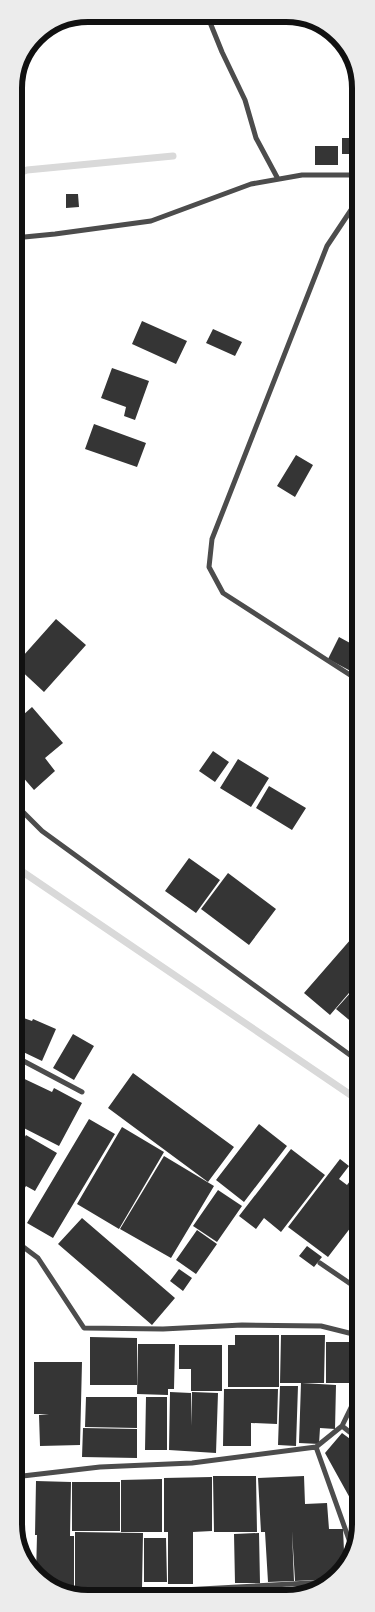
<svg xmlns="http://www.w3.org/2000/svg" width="375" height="1612" viewBox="0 0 375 1612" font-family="Jost,sans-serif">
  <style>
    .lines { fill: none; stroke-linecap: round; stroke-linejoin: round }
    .stream { stroke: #d9d9d9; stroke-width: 7 }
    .building { fill: #353535 }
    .minor { stroke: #4c4c4c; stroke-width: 5 }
    .rim { fill: none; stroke: #111; stroke-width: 6 }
  </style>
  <rect width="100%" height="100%" fill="#fff"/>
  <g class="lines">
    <!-- stream -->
    <path class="stream" d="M14 175 27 170 173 156
      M14 866 361 1102"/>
  </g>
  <!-- building -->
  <path class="building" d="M353 131H361V154H342V138H352Z
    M315 146H338V165H315Z
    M66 194H78L79 207 66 208Z
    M142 321 187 341 176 364 132 344Z
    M213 329 242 342 235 356 206 343Z
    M112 368 149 381 135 420 124 416 126 407 101 398Z
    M94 424 146 443 137 467 85 449Z
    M296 455 313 465 295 497 277 486Z
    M56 619 86 645 44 692 15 665Z
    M339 637 361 649 360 676 328 659Z
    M32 707 63 743 45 758 55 771 34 790 14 767V723Z
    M213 751 229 762 215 782 199 771Z
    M238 759 269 778 251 807 220 788Z
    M269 786 306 808 292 830 256 808Z
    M189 858 220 880 196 913 165 891Z
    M228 873 276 909 249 945 201 909Z
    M358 931 361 933V979L330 1015 304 993Z
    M361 981V1027L360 1029 336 1009Z
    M14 996 25 1001 18 1016 32 1021 33 1019 56 1029 42 1061 19 1050 20 1047 14 1044Z
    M73 1034 94 1046 74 1080 53 1068Z
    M133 1073 234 1147 208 1182 108 1108Z
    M14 1074 52 1092 54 1088 82 1103 59 1146 14 1123Z
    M89 1119 115 1134 53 1238 27 1223Z
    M259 1124 287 1146 244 1202 216 1180Z
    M122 1127 164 1152 119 1229 77 1204Z
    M26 1135 57 1153 35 1191 26 1186 20 1196 14 1193V1155Z
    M291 1149 325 1175 281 1232 264 1218 256 1229 239 1216Z
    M164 1156 214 1186 171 1258 120 1229Z
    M340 1159 349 1166 339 1179 347 1185 361 1167V1214L328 1257 288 1227Z
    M218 1190 242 1206 217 1242 193 1226Z
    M82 1218 175 1298 152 1325 58 1244Z
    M197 1230 217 1244 196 1274 176 1260Z
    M307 1246 322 1257 314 1267 299 1256Z
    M361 1252V1276L349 1267Z
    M179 1269 192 1278 183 1291 170 1281Z
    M235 1335H279V1387H228V1345H235Z
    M281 1335H325L324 1383H302L336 1385 335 1429 320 1428 319 1444 299 1443 301 1383H280Z
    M90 1337 137 1338V1385H90Z
    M326 1342H356V1383H326Z
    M138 1344H175L174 1389H168V1395L137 1394Z
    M179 1345H222V1391H191V1369H179Z
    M34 1362H82L80 1445 40 1446 39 1415 49 1414H34Z
    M280 1386H298L296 1446 278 1445Z
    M224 1389H278L277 1424 251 1423V1446H223Z
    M170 1392 191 1393V1426L192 1392 218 1393 216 1453 169 1450Z
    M86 1397H137V1428L85 1427Z
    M146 1397H167V1450H145Z
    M83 1428 137 1429V1458L82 1457Z
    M342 1433 361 1447V1503L356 1509 325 1453Z
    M213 1476H256L257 1532H214Z
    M304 1476 305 1504 327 1503 329 1529H343L344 1551H347V1559L340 1576 334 1579 295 1581 292 1531 294 1581 268 1582 265 1532H261L258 1478Z
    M212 1477V1531L193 1532V1584H168V1532H164V1478Z
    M162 1479V1532H121V1480Z
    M36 1481 71 1482 70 1536H74V1587H57L36 1575 37 1535H35Z
    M72 1482H120V1531H72Z
    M75 1532 143 1533 142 1588H75Z
    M259 1533 260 1583H235L234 1534Z
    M144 1538H166L167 1582H144Z"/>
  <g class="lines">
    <!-- minor -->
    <path class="minor" d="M207 15 222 52 245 100 256 138 278 179
      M361 199 355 204 327 246 212 539 209 567 223 593 361 682
      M14 238 55 234 151 221 251 184 302 175H361
      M14 803 42 831 361 1063
      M14 1056 82 1092
      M14 1240 38 1258 84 1328 163 1329 242 1325 321 1326 361 1336
      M320 1263 361 1291
      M342 1426 361 1441
      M316 1447 352 1548
      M316 1447 342 1426 361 1387
      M14 1477 100 1467 192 1463 316 1447
      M72 1596 328 1582"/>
  </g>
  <!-- crop -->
  <path d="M0 0H375V1612H0ZM88 22H286A66 66 0 0 1 352 88V1524A66 66 0 0 1 286 1590H88A66 66 0 0 1 22 1524V88A66 66 0 0 1 88 22Z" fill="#ececec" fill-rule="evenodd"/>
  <path class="rim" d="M88 22H286A66 66 0 0 1 352 88V1524A66 66 0 0 1 286 1590H88A66 66 0 0 1 22 1524V88A66 66 0 0 1 88 22Z"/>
</svg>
